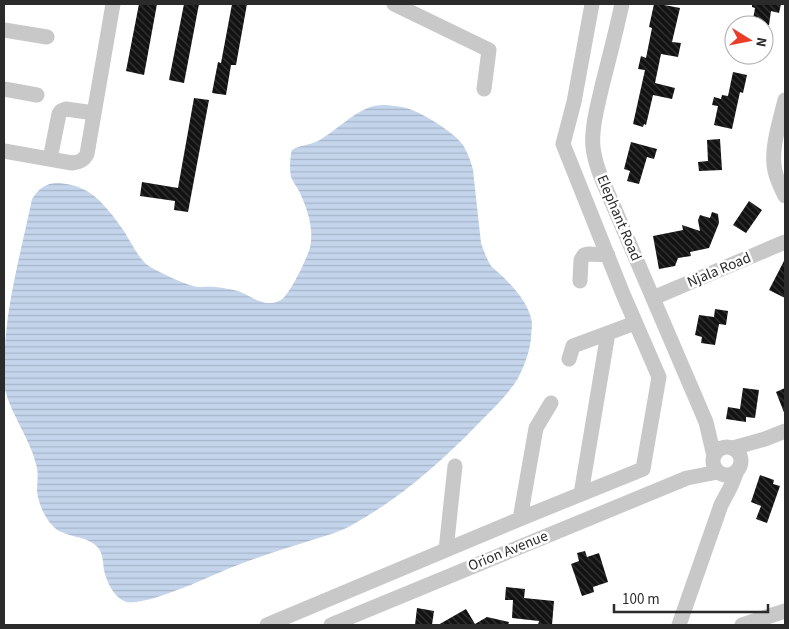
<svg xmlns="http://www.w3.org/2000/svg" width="789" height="629" viewBox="0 0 789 629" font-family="'Source Sans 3',sans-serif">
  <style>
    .water { fill: url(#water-rules) }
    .building { fill: url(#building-back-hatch) }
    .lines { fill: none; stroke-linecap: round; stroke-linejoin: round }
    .minor { stroke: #c8c8c8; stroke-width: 15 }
    .labels { text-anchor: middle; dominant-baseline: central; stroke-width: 5; stroke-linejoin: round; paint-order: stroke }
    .street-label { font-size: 15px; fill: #2b2b2b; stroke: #fff }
  </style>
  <defs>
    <pattern id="water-rules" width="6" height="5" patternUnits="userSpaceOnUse" patternTransform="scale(1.25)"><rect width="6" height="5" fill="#c3d4eb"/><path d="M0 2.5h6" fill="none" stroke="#a8b6ca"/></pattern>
    <pattern id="building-back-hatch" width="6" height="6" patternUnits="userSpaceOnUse" patternTransform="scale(1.25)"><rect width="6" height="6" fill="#121212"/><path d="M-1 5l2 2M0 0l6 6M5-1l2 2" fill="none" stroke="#353535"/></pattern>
  </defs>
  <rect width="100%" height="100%" fill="#fff"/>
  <!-- water -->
  <path class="water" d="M386 105C393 106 401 106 409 109 423 113 455 133 463 145 468 153 471 162 473 170L481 243C484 251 487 261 492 267 495 270 498 272 500 274 513 286 530 305 532 323 532 328 531 335 531 339 529 354 524 367 517 380 506 397 492 410 478 424 440 463 399 499 352 525 340 532 325 536 312 540 284 549 257 557 230 568 211 576 141 609 124 601 113 596 106 580 104 570 103 563 103 555 99 549 89 534 63 539 52 525 44 517 38 502 37 491 37 482 39 473 36 464 30 439 11 414 5 390 2 376 4 361 5 347 8 296 22 248 32 199 39 188 47 182 60 183 86 186 97 196 113 216 118 223 124 230 128 238 133 246 138 256 145 263 153 270 182 283 193 286 200 288 208 286 216 287 223 288 231 289 238 291 253 296 263 309 281 300 289 295 302 268 306 258 317 237 309 213 300 193 298 188 294 184 292 179 289 174 290 155 292 150 300 145 310 145 318 141 336 131 354 111 374 106 378 105 382 105 386 105Z"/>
  <!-- building -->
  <path class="building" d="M139 4H157L144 75 126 71Z
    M184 4H199L184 83 169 80Z
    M232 4H247L236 65H231L226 95 212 93 218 62 221 63Z
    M654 4H659L680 8 672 42 681 43 678 57 661 54 655 83 675 88 672 99 653 95 646 125 644 124 643 127 633 124 645 70 638 69 641 56 646 58 652 28 649 27Z
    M752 4H781L779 13 771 11 769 25H752L755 8 752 7Z
    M733 72 747 75 743 93 740 92 732 129 714 125 718 106 712 105 714 97 721 99 722 95 728 96Z
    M194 98 209 100 188 212 174 210 175 201 140 196 142 182 178 188Z
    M720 139 722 170 699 171 698 162 708 161 707 140Z
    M631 142 657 149 654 159 647 157 639 184 627 181 630 171 624 169Z
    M749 201 762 210 746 233 733 225Z
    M712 212 718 214 719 223 709 248 690 252 691 256 678 258 675 266 659 269 653 236 683 230 682 225 700 231 698 220 700 215 710 218Z
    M785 259V298L769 290Z
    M715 309 728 311 726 325 719 324 715 345 701 343 702 337 695 335 699 315 714 317Z
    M743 388 759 390 755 418 746 417V422L726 419 728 407 740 409Z
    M785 388V415L776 392Z
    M760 475 774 480 773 484 780 486 767 523 756 519 761 506 751 502Z
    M585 551 587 557 599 553 608 582 593 587 594 592 582 596 571 564 579 561 577 553Z
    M506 587 525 589 524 598 554 601 552 625H538L539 621 512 618 513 600H505Z
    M417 608 434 611 432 625H415Z
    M466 609 475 624 487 617 509 622 508 625H438Z"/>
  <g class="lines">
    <!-- minor -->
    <path class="minor" d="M394 4 489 50 484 89
      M622 4C616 31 609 59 602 86 598 105 591 128 593 147 595 165 603 182 610 198L706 422 714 456
      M4 30 47 37
      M4 89 37 95
      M785 100C780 121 770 150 775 171 777 180 781 188 785 196
      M4 151 72 163C80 162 84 160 87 154L113 4
      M50 159 59 114 61 111 66 109 94 113
      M580 281 581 260 584 255 588 254 608 255
      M653 298 785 242
      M569 359 573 346 635 323
      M713 461a14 14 0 1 1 28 0a14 14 0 1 1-28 0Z
      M733 448 765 439 785 431
      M581 494 608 333
      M520 519 536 428 551 403
      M446 550 455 466
      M267 625 527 516 643 469 659 377 623 294 563 144 574 102 592 4
      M331 625 687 478 718 472
      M679 625 721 505 731 486 737 471
      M742 625 785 611"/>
  </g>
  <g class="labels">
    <!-- street labels -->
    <g class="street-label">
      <text transform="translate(619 218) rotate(67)">Elephant Road</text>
      <text transform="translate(719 270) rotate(-23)">Njala Road</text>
      <text transform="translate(508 551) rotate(-22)">Orion Avenue</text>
    </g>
  </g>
  <!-- border -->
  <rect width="789" height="629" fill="none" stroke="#2b2b2b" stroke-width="10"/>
  <!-- north arrow -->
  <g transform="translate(749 40) rotate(100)"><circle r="24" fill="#ffffff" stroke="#aaaaaa"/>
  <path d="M0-4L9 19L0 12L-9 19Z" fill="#ea3c26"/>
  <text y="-8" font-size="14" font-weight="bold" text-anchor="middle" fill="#2b2b2b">N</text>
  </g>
  <!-- scale -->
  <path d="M614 604v8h154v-8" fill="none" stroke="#2b2b2b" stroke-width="2.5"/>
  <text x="622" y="604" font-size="15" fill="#2b2b2b" stroke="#ffffff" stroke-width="4" paint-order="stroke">100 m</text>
</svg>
